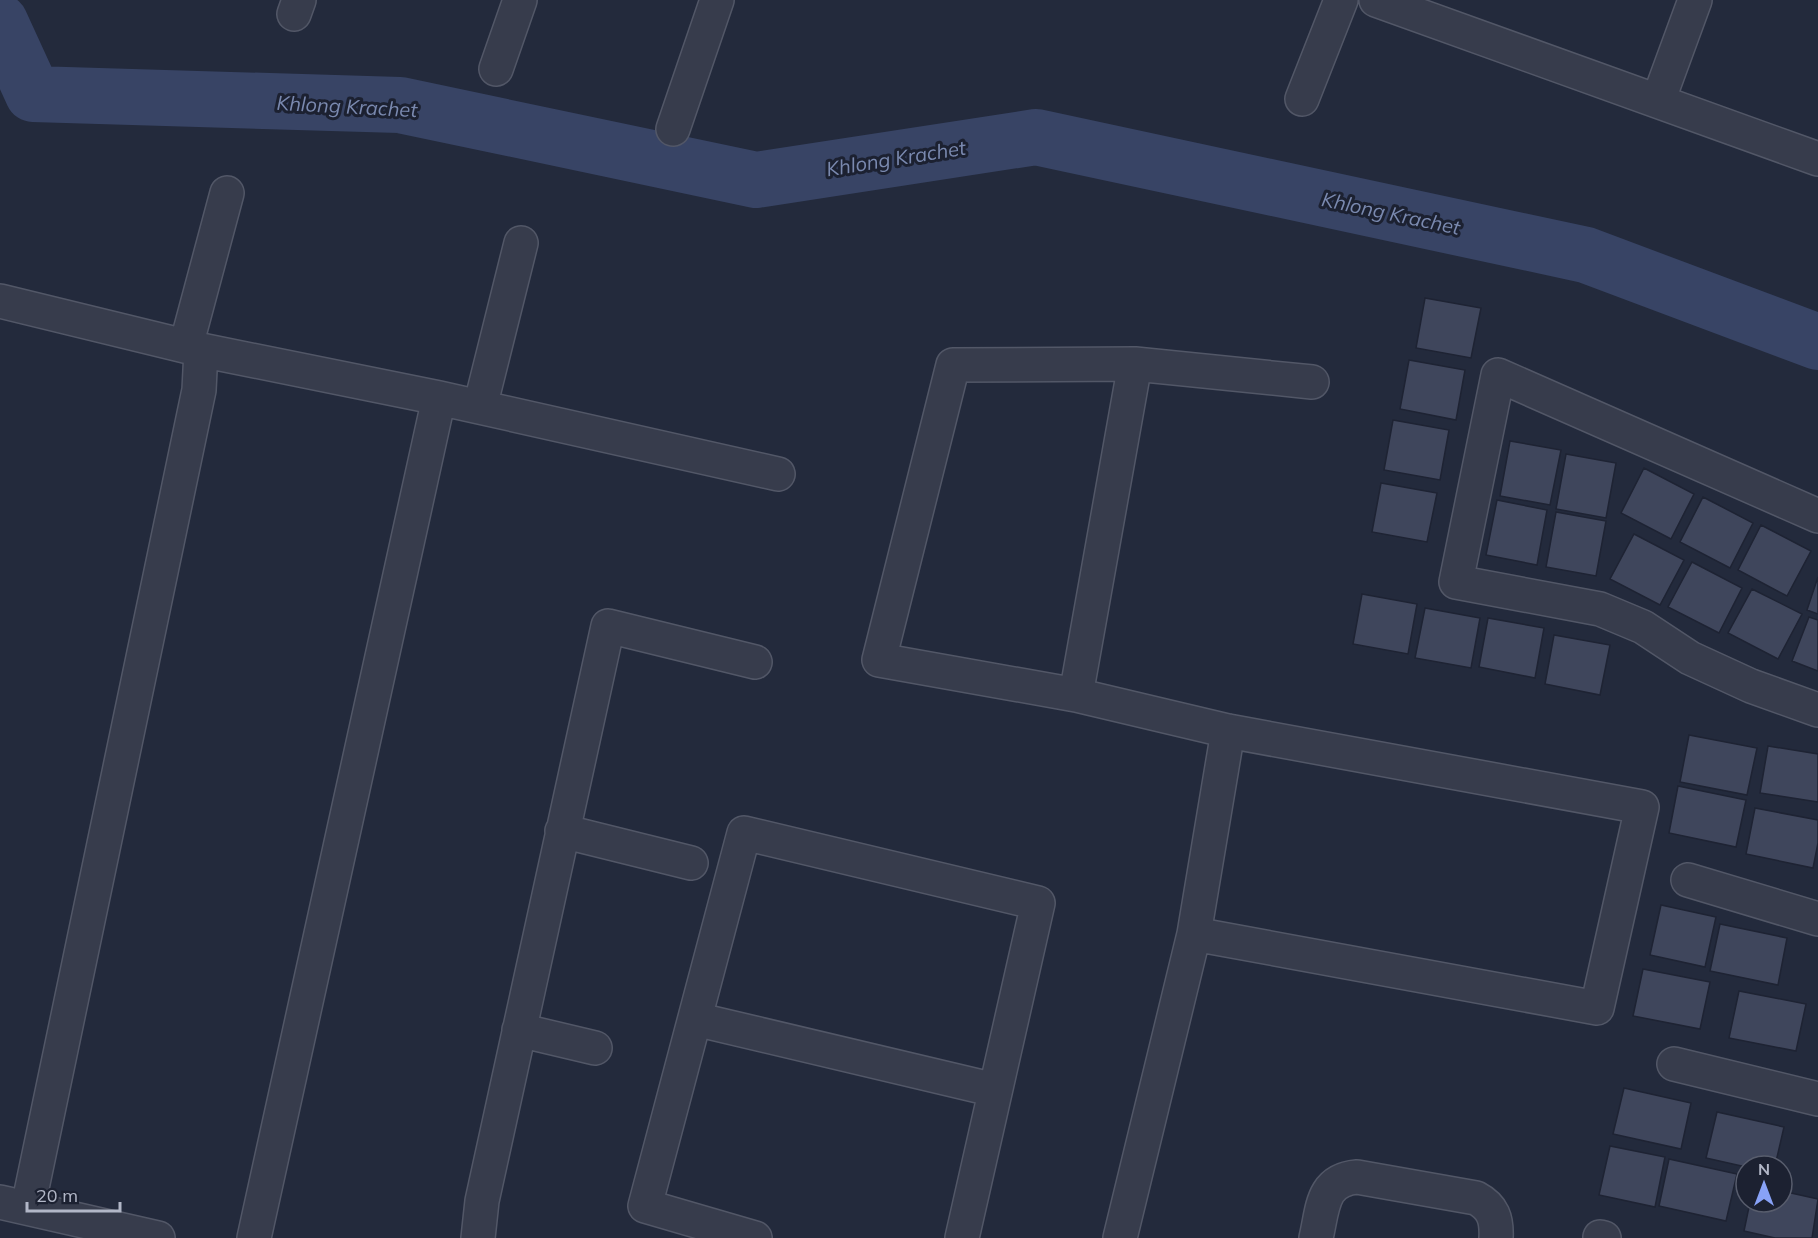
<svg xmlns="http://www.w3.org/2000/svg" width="1818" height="1238" viewBox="0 0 1818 1238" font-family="Mulish,sans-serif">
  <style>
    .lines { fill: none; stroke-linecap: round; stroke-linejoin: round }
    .river { stroke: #384465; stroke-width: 56 }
    .building { fill: #3f465c; stroke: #1e2333; stroke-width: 1.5 }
    .minor-casing { stroke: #525767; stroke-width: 36 }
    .minor { stroke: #373c4c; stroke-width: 33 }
    .labels { text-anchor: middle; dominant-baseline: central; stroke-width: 6; stroke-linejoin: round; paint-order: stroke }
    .water-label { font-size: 20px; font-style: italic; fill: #7a89af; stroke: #1c2131 }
  </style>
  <rect width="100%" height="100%" fill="#232a3c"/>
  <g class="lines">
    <!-- river -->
    <path class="river" d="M0 22 33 94 400 105 756 180 1036 137 1586 255 1818 342"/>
  </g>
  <!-- building -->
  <path class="building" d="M1425 298 1481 308 1471 358 1416 348Z
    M1409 360 1465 370 1456 420 1400 409Z
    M1393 420 1449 430 1440 480 1384 470Z
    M1510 441 1561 450 1550 505 1500 496Z
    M1566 454 1616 463 1606 518 1556 509Z
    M1644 468 1694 494 1671 539 1621 513Z
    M1381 483 1437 493 1427 542 1372 532Z
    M1703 497 1753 523 1730 568 1680 542Z
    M1497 500 1547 510 1537 565 1486 555Z
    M1556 512 1606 521 1596 576 1546 567Z
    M1761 525 1811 551 1787 596 1738 570Z
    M1634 534 1684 560 1660 605 1610 579Z
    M1692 562 1742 588 1719 633 1668 607Z
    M1818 577V614L1807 610Z
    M1752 589 1802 614 1778 659 1728 633Z
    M1362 594 1417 604 1408 654 1353 644Z
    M1425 608 1480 618 1471 668 1415 658Z
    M1809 617 1818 620V671L1792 661Z
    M1488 618 1544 628 1535 678 1479 667Z
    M1554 635 1610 645 1600 695 1545 684Z
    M1689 735 1757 748 1747 795 1680 782Z
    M1768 746 1818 754V802L1760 793Z
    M1678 786 1746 800 1736 847 1669 833Z
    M1755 808 1818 820V843L1813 868 1746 854Z
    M1661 905 1716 917 1705 967 1650 955Z
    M1720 924 1787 938 1778 985 1710 971Z
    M1643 969 1710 982 1700 1029 1633 1016Z
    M1739 991 1806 1004 1796 1051 1729 1038Z
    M1624 1088 1691 1103 1681 1149 1613 1134Z
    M1717 1112 1784 1127 1775 1166 1746 1167 1706 1158Z
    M1610 1146 1665 1157 1655 1207 1599 1195Z
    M1669 1159 1737 1174 1726 1221 1659 1206Z
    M1782 1191 1818 1199 1812 1238H1775L1744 1231 1750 1202H1782Z"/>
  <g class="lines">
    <defs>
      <path id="minor" d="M1376 0 1818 159
        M294 14 299 0
        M496 69 520 0
        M1302 99 1341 0
        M1658 101 1695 0
        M673 129 717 0
        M0 301 201 350 439 398 778 474
        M186 346 227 193
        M480 407 521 243
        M1818 516 1498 375 1456 582 1600 609 1643 627 1690 658 1751 686 1818 710
        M1076 695 1135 364
        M562 831 691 863
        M1688 880 1818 919
        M1194 934 1597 1008 1642 807 1228 731 1076 695 879 660 953 365 1135 364 1312 382
        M695 1019 995 1090
        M519 1030 595 1048
        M1674 1064 1818 1099
        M0 1202 158 1238
        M28 1207 199 390 201 350
        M1600 1237 1604 1238
        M254 1238 439 398
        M478 1238 482 1201 608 626 755 662
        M755 1238 645 1206 744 833 1038 903 962 1238
        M1120 1238 1194 934 1228 731
        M1316 1238C1323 1209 1321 1180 1357 1177L1476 1198C1493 1207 1497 1219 1496 1238"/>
    </defs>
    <!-- minor casing -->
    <use href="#minor" class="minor-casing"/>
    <!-- minor -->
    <use href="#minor" class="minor"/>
  </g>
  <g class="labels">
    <!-- water labels -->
    <g class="water-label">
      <text transform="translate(347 106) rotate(3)">Khlong Krachet</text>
      <text transform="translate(896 158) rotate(-9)">Khlong Krachet</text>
      <text transform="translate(1391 213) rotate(12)">Khlong Krachet</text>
    </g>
  </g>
  <!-- north arrow -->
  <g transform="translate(1764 1184)"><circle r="28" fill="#1c2131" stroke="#585d6d" stroke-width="1.5"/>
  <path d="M0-4.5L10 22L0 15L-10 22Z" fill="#88a2f7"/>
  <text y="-9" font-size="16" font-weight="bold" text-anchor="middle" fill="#b2b7c7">N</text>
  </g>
  <!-- scale -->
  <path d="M27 1202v9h93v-9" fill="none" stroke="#b2b7c7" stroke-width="3"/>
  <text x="36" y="1202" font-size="18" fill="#b2b7c7" stroke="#1c2131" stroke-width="4.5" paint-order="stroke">20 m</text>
</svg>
